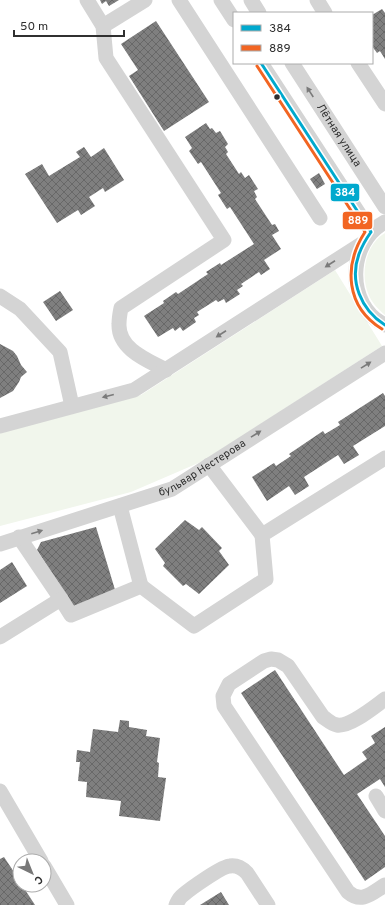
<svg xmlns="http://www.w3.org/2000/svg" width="385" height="905" viewBox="0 0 385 905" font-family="Overpass,sans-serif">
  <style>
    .green { fill: #f1f6ec }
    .building { fill: url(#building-cross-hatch) }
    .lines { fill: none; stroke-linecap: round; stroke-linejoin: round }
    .minor { stroke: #d4d4d4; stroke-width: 15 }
    .bus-1-casing { stroke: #fff; stroke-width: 6 }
    .bus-2-casing { stroke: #fff; stroke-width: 6 }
    .bus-1 { stroke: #00a9ce; stroke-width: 3 }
    .bus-2 { stroke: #f26522; stroke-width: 3 }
    .oneway { fill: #7a7a7a }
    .bus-dot { fill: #303030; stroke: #fff; stroke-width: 1.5 }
    .labels { text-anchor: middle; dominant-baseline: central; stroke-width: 4; stroke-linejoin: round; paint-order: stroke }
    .street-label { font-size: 11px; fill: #303030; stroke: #fff }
    .line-badge { stroke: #fff; stroke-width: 1.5 }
    .badge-label { font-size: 11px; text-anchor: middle; font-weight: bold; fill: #fff }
  </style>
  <defs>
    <pattern id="building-cross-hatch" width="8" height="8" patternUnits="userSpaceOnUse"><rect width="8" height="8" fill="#7f7f7f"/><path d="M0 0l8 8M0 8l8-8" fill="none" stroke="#686868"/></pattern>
  </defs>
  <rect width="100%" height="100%" fill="#fff"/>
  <!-- green -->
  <path class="green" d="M385 233V315C378 309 371 302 368 293 360 273 366 244 385 233Z
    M335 270 382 346 203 461 131 492 0 526V433L141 395Z"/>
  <!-- building -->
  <path class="building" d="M100 0H119L109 6 106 1 102 4Z
    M382 9 385 13V59L380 51 377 53 372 46V15Z
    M156 21 209 102 164 131 129 76 138 70 121 44Z
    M206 123 210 129 212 128 216 133 220 131 228 144 225 147 228 152 226 154 239 174 241 172 245 178 249 175 258 189 254 191 257 197 255 199 272 225 275 224 279 231 272 235 281 249 264 260 270 269 261 275 259 272 241 284 243 286 237 290 240 294 226 303 224 299 218 302 216 300 197 312 199 315 194 318 196 322 183 331 180 327 175 331 173 328 158 337 144 316 164 303 163 301 176 292 178 294 208 274 206 272 220 263 221 265 254 244 230 207 227 209 218 195 221 193 201 162 198 164 189 151 192 148 185 137Z
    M84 147 91 157 104 148 124 180 105 192 103 188 89 197 95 206 81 215 78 210 57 223 25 174 42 164 49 176 80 157 76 152Z
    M319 173 325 184 317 189 310 179Z
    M60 291 73 310 56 321 43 302Z
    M0 344 13 351 17 356 21 365 27 372 21 377 19 382 13 391 0 398Z
    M383 393 385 396V426L353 446 359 455 344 464 338 455 304 477 309 486 295 495 289 486 267 501 252 477 274 463 276 466 291 456 289 454 323 431 325 434 340 425 338 422Z
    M185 520 199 530 202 527 222 548 219 551 229 565 199 594 186 584 183 586 163 566 165 563 155 549Z
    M96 527 116 593 73 607 37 550 41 542Z
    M12 562 27 586 0 603V570Z
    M275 670 344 775 367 759 362 752 375 743 371 736 385 727V787L380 779 357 794 385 836V867L365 881 241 693Z
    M120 720 129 721V727L147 730 146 736 160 738 157 762 159 763 158 777 166 778 160 821 119 816 121 801 86 797 87 782 78 781 80 762H76L77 750 90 752 93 729 118 732Z
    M4 857 20 881V885H22L35 905H0V859Z
    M221 892 229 905H200Z"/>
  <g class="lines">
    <!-- minor -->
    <g class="minor">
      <path d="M87 0 103 26 106 58 224 240 121 308C120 313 119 318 119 324 118 349 147 360 166 370"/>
      <path d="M179 0 320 218"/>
      <path d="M221 0 234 20"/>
      <path d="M251 0 259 13"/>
      <path d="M317 0 325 13"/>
      <path d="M103 26 145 0"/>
      <path d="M261 63 371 232"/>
      <path id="s1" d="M292 63 385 207"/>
      <path d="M358 63 385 104"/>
      <path d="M385 222C347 242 345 306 385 325"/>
      <path d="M0 296 20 309 60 352 72 406"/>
      <path d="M0 426 134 390 363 243"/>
      <path d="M209 465 262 535"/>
      <path d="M120 506 141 586"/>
      <path d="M19 537 61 599"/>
      <path id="s2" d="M0 544 172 489 385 353"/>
      <path d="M0 637 61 599 71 615 141 586 194 626 266 579 262 535 385 458"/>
      <path d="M385 699C374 707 350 727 337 725 331 724 328 720 323 717L288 666 278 660 271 659 264 661 229 684 223 696 224 706 348 892C362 904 372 893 385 885"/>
      <path d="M0 791 41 861"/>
      <path d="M376 796 385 811"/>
      <path d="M44 866 67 905"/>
      <path d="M176 905C178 901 179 898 183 895 190 889 222 866 230 866 237 865 242 868 247 873L268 905"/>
    </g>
    <defs>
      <path id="bus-1" d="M261 63 371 232C366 239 362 246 359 254 349 281 361 310 385 325"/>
      <path id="bus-2" d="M257 66 365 232C343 266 346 307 382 329"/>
    </defs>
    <!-- bus-1 casing -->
    <use href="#bus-1" class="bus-1-casing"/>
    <!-- bus-2 casing -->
    <use href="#bus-2" class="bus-2-casing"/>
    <!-- bus-1 -->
    <use href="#bus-1" class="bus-1"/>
    <!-- bus-2 -->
    <use href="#bus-2" class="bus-2"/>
  </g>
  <!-- one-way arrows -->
  <defs><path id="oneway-solid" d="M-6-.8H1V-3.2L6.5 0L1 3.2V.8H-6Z"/></defs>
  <g class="oneway">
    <use href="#oneway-solid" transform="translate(310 92) rotate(-123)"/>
    <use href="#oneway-solid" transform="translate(330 264) rotate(147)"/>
    <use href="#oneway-solid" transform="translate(221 334) rotate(147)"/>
    <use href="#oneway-solid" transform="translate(366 365) rotate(-32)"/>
    <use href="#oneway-solid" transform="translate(108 396) rotate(166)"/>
    <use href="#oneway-solid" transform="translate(256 434) rotate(-32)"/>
    <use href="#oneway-solid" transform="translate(37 532) rotate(-17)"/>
  </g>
  <!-- markers -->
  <circle class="bus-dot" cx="277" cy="97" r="3.5"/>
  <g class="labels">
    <!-- street labels -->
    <g class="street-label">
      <text stroke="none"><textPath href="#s1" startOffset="86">Лётная улица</textPath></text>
      <text stroke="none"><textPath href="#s2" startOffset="217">бульвар Нестерова</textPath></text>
    </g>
  </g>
  <g class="line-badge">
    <rect x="330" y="183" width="30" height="19" rx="4" fill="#00a9ce"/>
    <rect x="342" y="211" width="31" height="19" rx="4" fill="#f26522"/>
  </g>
  <g class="badge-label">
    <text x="345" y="196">384</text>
    <text x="358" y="224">889</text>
  </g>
  <!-- legend -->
  <rect x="233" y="12" width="140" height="52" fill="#ffffff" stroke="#acacac"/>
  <rect x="241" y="25" width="20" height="6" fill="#00a9ce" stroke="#acacac"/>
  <text x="269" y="32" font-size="12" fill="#303030">384</text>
  <rect x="241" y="45" width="20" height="6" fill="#f26522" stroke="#acacac"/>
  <text x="269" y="52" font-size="12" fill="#303030">889</text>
  <!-- north arrow -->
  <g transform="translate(32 873) rotate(137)"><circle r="19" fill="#ffffff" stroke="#acacac"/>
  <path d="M0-3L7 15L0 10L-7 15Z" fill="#787878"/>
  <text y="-6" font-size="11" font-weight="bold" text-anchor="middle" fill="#303030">С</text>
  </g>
  <!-- scale -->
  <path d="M14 30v6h110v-6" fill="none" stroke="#303030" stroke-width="2"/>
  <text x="20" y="30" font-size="12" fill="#303030" stroke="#ffffff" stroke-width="3" paint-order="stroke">50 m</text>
</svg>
